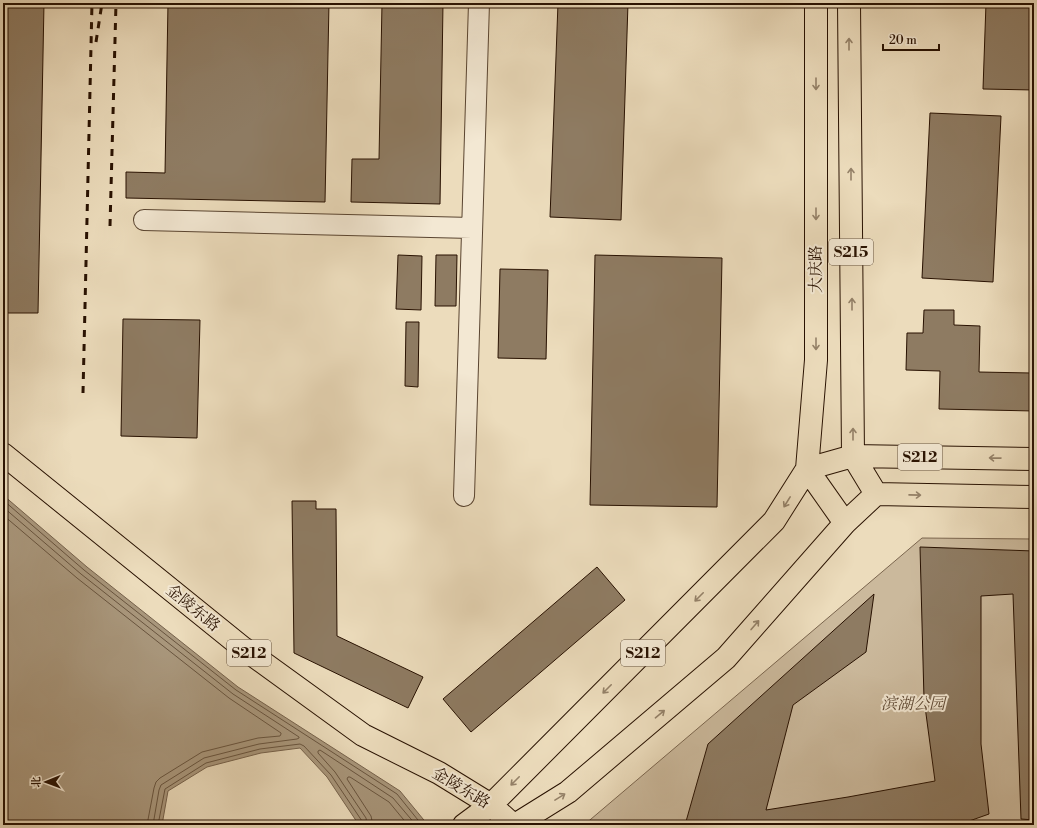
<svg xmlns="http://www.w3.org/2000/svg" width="1037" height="828" viewBox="0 0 1037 828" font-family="'Libre Bodoni','Noto Serif SC',serif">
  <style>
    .green { fill: #cbb99c; stroke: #7a654e }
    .water { fill: #a9977c; stroke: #75614b }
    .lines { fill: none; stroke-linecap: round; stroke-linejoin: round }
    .shore { stroke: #68543e; stroke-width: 1 }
    .building { fill: #8e7b62; stroke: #281101 }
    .minor-casing { stroke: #594430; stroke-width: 22 }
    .major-casing { stroke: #281101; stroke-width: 24 }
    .minor { stroke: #f3e8d3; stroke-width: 20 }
    .major { stroke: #ecdcbc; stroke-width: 22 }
    .rail { stroke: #281101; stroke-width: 3; stroke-dasharray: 7 7; stroke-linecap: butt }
    .oneway { stroke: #948168 }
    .labels { text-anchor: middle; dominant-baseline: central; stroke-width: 4; stroke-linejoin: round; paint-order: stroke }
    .shield { fill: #f3e8d3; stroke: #655240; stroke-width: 1 }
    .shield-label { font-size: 15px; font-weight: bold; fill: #281101 }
    .street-label { font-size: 16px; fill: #281101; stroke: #f3e8d3 }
    .park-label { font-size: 16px; font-style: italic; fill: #614c37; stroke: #f3e8d3 }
  </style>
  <rect width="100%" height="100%" fill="#ecdcbc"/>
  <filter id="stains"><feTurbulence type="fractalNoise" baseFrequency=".005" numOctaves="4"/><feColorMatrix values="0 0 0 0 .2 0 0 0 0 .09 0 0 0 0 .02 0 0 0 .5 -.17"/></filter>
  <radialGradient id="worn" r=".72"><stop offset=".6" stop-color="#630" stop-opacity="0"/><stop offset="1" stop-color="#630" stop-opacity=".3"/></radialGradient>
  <!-- green -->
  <path class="green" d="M922 538 1034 539V825H584Z"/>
  <!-- water -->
  <path class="water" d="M3 495 87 567 238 687 400 791 428 825H359L327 777 300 748 261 753 207 767 168 791 162 825H3Z"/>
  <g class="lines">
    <!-- shore -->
    <path class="shore" d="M3 500 84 570 236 690 397 794 422 825
      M3 507 81 574 233 694 299 737V738L297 739 259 744 204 758 161 785 159 790 153 825
      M3 515 77 578 229 698 281 733V734L280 736 258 738 202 752 160 778 156 782 154 788 147 825
      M158 825 165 789 206 763 260 749 300 744 304 746 331 775 362 821V825
      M367 825 366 818 335 772 318 753V751L320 750 393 798 416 825
      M373 825 371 816 347 779 348 777H350L389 802 408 825"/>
  </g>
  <!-- building -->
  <path class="building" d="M3 3H44L38 313H3Z
    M168 3H329L325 202 126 198V172L165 173Z
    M382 3H443L440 204 351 202 352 159H379Z
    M558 3H628L621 220 550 217Z
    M986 3H1034V90L983 89Z
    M930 113 1001 116 993 282 922 278Z
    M398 255 422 256 421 310 396 309Z
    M436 255H457L456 306H435Z
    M595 255 722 258 717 507 590 505Z
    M500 269 548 270 546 359 498 358Z
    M924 310H954V325L980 326 979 372 1031 373V350H1034V411L939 409 940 371 906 370 907 333H923Z
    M123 319 200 320 197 438 121 436Z
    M406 322H419L418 387 405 386Z
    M292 501H316V509H336L337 636 423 677 408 708 294 653Z
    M920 547 1034 551V820L1021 819 1013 594 981 596V744L989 814 958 825H685L708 744 874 594 866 652 793 705 766 810 848 797 935 781 924 699Z
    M597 567 625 600 471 732 443 699Z"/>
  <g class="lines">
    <defs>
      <path id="minor" d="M144 220 472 228
        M464 496 479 3"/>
      <path id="major" d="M816 3V360L807 469 845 523
        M849 3 853 456 876 494
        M3 454 243 648 363 735 439 773 491 805 513 825
        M464 825 491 805 774 521 807 469 853 456 1034 459
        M515 825 568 792 726 658 845 523 876 494 1034 497"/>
    </defs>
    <!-- minor casing -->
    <use href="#minor" class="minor-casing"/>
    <!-- major casing -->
    <use href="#major" class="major-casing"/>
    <!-- minor -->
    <use href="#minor" class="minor"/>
    <!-- major -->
    <use href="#major" class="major"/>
    <!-- rail -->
    <path class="rail" d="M96 42 102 3
      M110 226 116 3
      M83 393 92 3"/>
  </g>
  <!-- one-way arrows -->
  <defs><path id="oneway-shaft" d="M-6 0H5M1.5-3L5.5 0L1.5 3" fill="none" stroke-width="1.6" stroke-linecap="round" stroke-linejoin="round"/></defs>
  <g class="oneway">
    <use href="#oneway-shaft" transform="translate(849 44) rotate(-90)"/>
    <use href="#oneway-shaft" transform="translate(816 84) rotate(90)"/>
    <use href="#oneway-shaft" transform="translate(851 174) rotate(-90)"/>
    <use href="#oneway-shaft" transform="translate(816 214) rotate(90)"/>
    <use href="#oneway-shaft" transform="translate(852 304) rotate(-90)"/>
    <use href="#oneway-shaft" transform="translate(816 344) rotate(90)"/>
    <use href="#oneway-shaft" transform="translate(853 434) rotate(-90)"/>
    <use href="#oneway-shaft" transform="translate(995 458) rotate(-179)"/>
    <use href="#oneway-shaft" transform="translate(915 495) rotate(1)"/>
    <use href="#oneway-shaft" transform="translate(787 502) rotate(122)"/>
    <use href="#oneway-shaft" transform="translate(699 597) rotate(135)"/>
    <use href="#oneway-shaft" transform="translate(755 625) rotate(-49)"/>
    <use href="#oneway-shaft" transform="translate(607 689) rotate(135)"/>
    <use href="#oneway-shaft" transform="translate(660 714) rotate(-40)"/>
    <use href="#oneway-shaft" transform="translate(515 781) rotate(135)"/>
    <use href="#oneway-shaft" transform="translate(560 797) rotate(-32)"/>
  </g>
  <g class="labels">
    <!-- shield labels -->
    <g class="shield">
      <rect x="829" y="239" width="44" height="26" rx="3"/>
      <rect x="898" y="444" width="44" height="26" rx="3"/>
      <rect x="227" y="640" width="44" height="26" rx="3"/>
      <rect x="621" y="640" width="44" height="26" rx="3"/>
    </g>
    <g class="shield-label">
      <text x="851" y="252">S215</text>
      <text x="920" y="457">S212</text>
      <text x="249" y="653">S212</text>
      <text x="643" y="653">S212</text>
    </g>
    <!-- street labels -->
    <g class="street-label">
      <text transform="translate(816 269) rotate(-90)">大庆路</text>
      <text transform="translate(193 608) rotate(39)">金陵东路</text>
      <text transform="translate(461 788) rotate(31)">金陵东路</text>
    </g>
    <!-- park labels -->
    <g class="park-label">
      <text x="913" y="704">滨湖公园</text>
    </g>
  </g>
  <!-- margin -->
  <rect width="1037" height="828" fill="none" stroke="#ecdcbc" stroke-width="16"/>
  <rect x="4" y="4" width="1029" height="820" fill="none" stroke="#281101" stroke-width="2"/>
  <rect x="8" y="8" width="1021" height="812" fill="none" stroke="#281101"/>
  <!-- north arrow -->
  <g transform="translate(46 782) rotate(269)" stroke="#f3e8d3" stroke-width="3" paint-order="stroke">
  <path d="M0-3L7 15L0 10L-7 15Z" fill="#281101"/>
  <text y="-6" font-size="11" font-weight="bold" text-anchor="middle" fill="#281101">北</text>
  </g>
  <!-- scale -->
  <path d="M883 44v6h56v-6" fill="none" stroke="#281101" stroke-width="2"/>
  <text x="889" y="44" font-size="12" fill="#281101" stroke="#f3e8d3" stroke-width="3" paint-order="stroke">20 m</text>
  <rect width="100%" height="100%" filter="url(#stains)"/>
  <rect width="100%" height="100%" fill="url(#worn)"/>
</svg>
